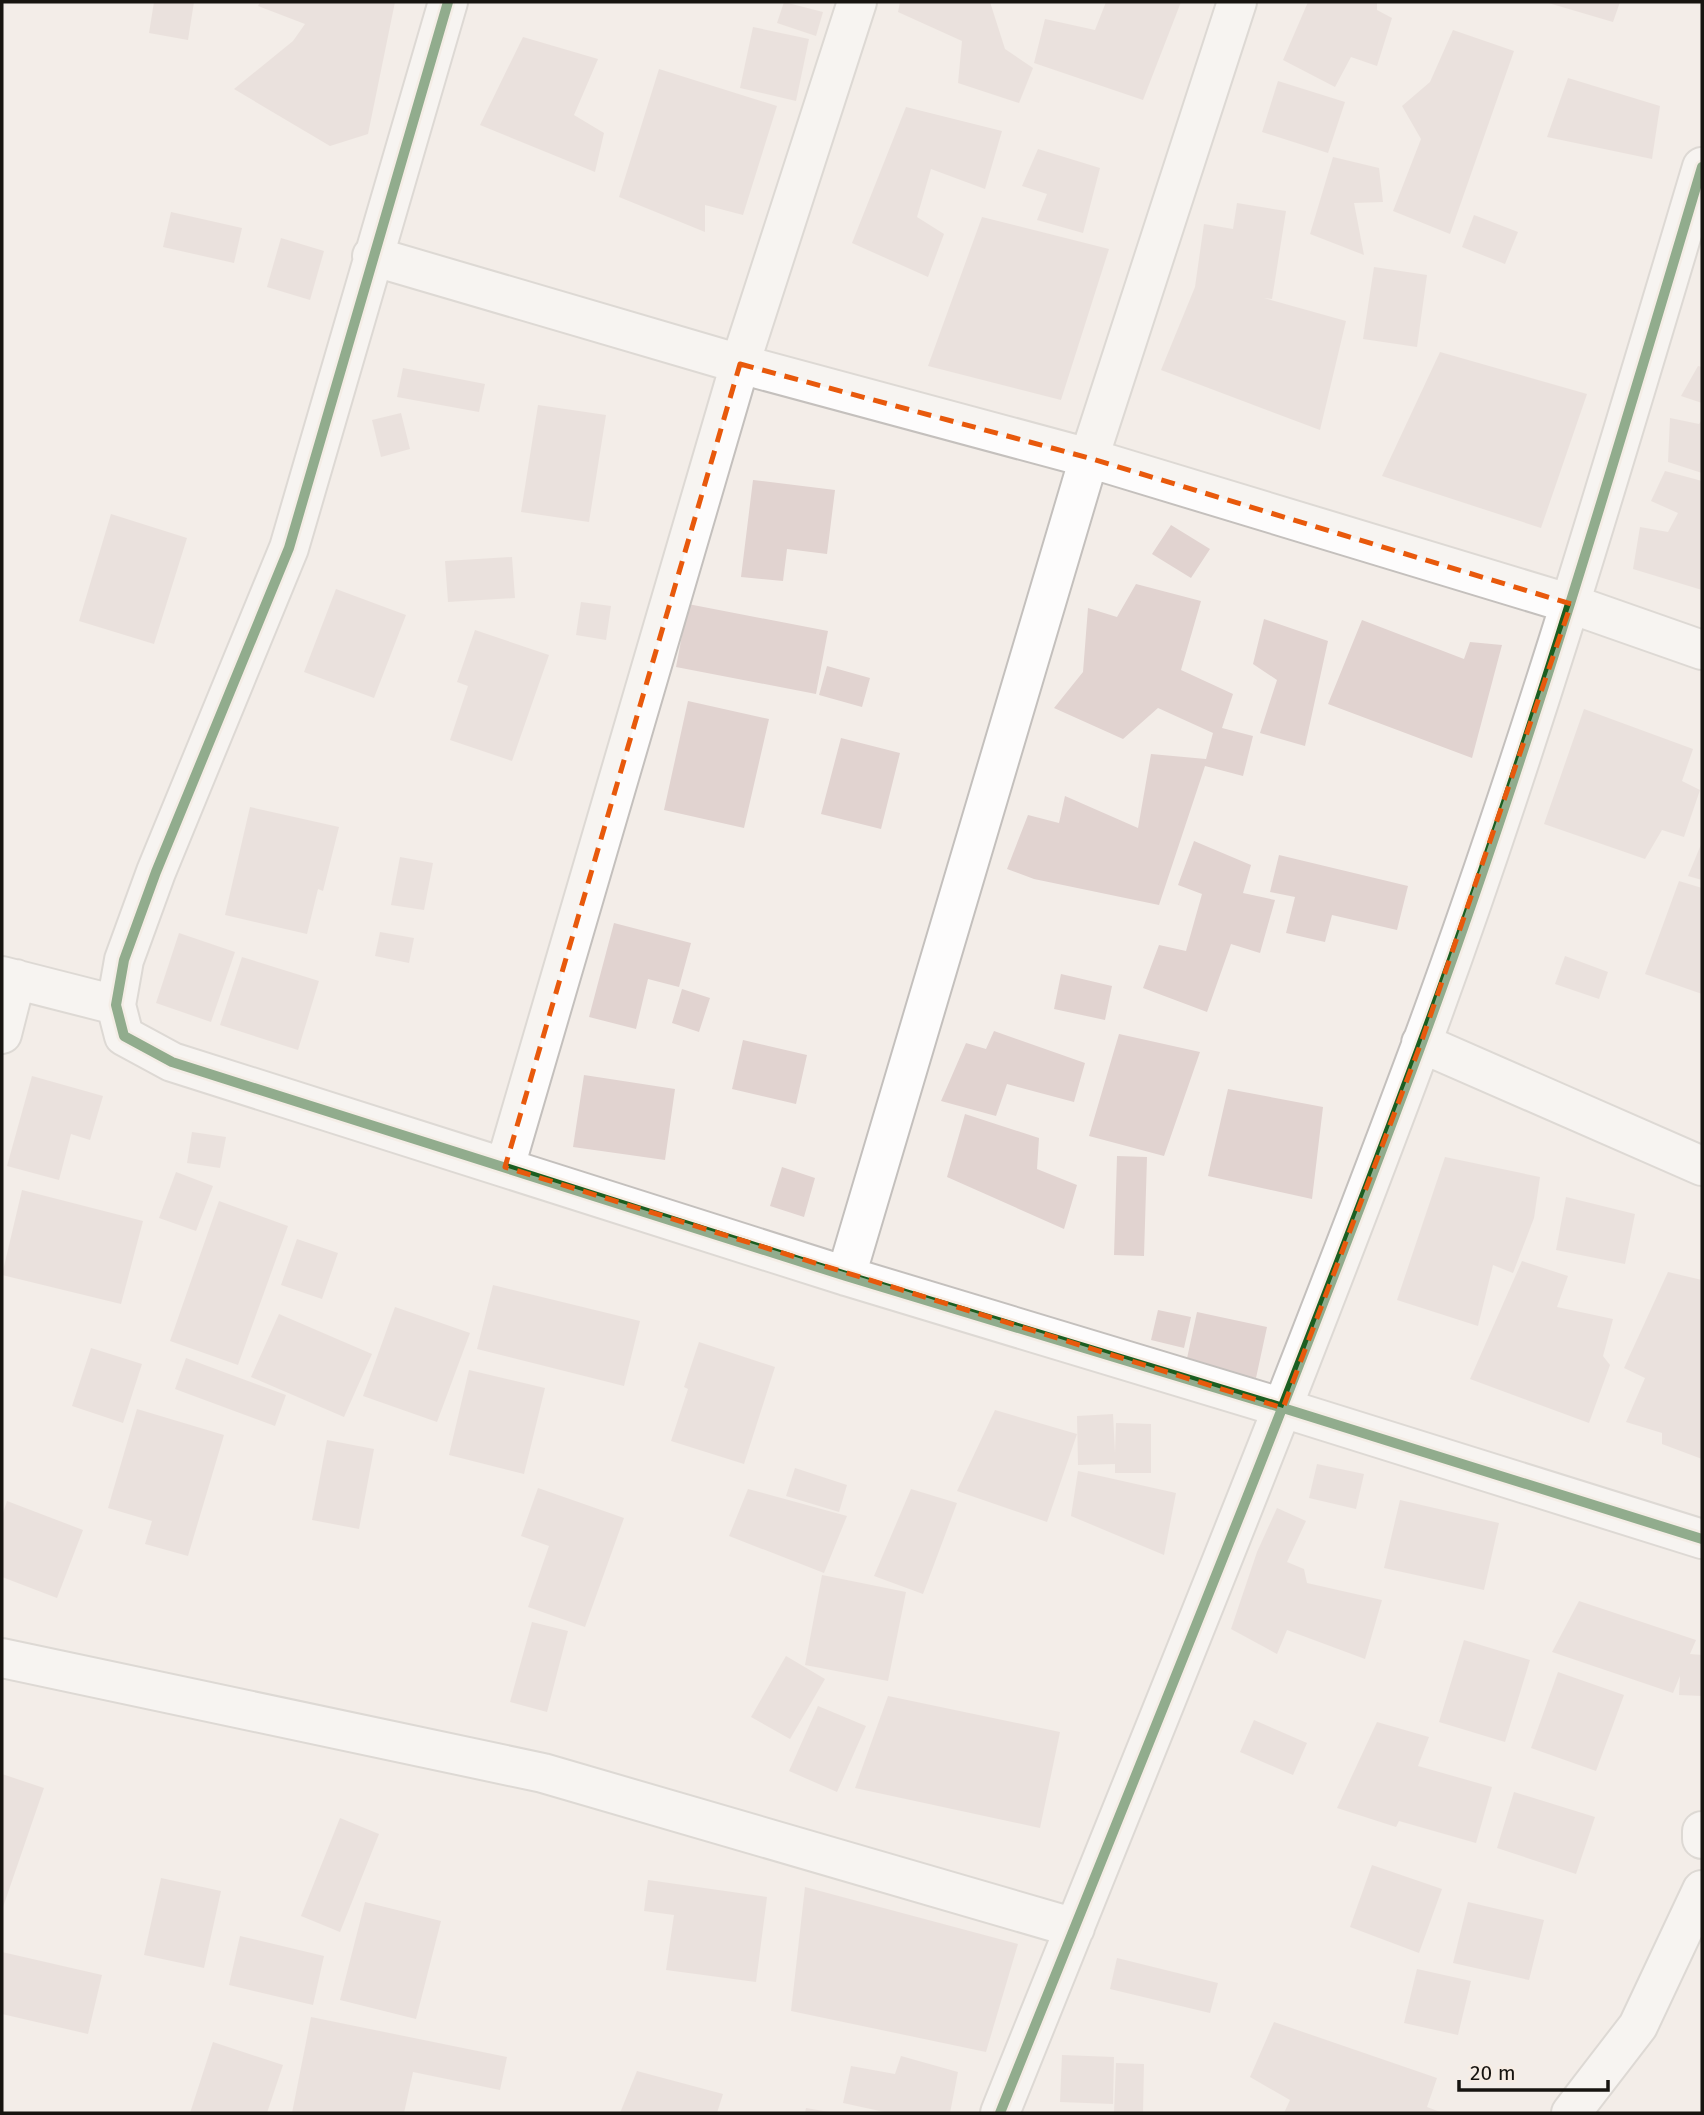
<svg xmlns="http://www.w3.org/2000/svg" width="1704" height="2115" viewBox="0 0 1704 2115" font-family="'Fira Sans',sans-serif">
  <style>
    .building { fill: #e1d3d0 }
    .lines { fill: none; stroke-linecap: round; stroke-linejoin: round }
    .minor-casing { stroke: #c4c0bd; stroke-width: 42 }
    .minor { stroke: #fdfcfc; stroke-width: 38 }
    .cycleway-casing { stroke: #f7ede4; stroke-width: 15 }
    .cycleway { stroke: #1b5e20; stroke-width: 10 }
    .marked { fill: none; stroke: #e8590c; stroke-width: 5; stroke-dasharray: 14 9; stroke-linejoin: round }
  </style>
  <rect width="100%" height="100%" fill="#f3ede8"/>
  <!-- building -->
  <path class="building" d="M154 2H194L188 40 149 33Z
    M260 2H395L368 134 330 146 234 89 293 41 305 24 258 6Z
    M784 2 823 12 816 36 777 23Z
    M900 2H990L1005 49 1033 68 1019 103 958 83 962 41 898 12Z
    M1106 2H1181L1143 100 1034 63 1045 19 1095 30Z
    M1308 2H1377V10L1392 18 1377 66 1351 57 1335 87 1283 60Z
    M1545 2H1620L1613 22Z
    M753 27 809 39 796 101 740 88Z
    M1453 30 1514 51 1450 234 1393 211 1421 139 1402 106 1430 82Z
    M523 37 598 59 574 115 604 133 595 172 480 125Z
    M659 69 777 106 743 215 705 205V232L619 197Z
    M1568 78 1660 106 1652 159 1547 137Z
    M1278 81 1345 102 1328 153 1262 132Z
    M906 107 1002 131 985 189 931 169 917 217 944 234 928 277 852 243Z
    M1038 149 1100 168 1083 233 1037 220 1047 194 1022 186Z
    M1333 157 1379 168 1383 202 1354 203 1364 255 1310 234Z
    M1237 203 1286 211 1272 299 1264 298 1346 321 1320 430 1161 370 1195 287 1204 224 1233 229Z
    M171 212 242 228 234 263 163 247Z
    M1474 215 1518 232 1505 264 1462 247Z
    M982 217 1109 249 1061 400 928 366Z
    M281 238 324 251 310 300 267 287Z
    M1374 267 1427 275 1417 347 1363 339Z
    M1440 352 1587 394 1541 528 1382 476Z
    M1698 366 1702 367V403L1681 396Z
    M403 368 485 384 479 412 397 397Z
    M538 405 606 415 589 522 521 512Z
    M401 413 410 449 381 457 372 420Z
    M1670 418 1699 424 1702 420V473L1668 462Z
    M1665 471 1702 481V590L1633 569 1640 527 1668 532 1678 513 1651 501Z
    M753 480 835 490 827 554 787 549 783 581 741 577Z
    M111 514 187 538 154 644 79 621Z
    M1171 525 1210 549 1191 578 1152 554Z
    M512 557 515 598 448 602 445 561Z
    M1136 584 1201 601 1181 670 1233 694 1222 728 1253 736 1243 776 1205 766 1159 905 1034 879 1007 869 1028 815 1059 823 1065 796 1138 828 1151 754 1206 759 1213 733 1158 708 1123 739 1054 708 1083 672 1088 608 1117 617Z
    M336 589 406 615 374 698 304 672Z
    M581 602 611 606 606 640 576 635Z
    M688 604 828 631 816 694 676 667Z
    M1264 619 1328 641 1305 746 1260 733 1277 680 1253 664Z
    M1362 620 1464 659 1470 642 1502 645 1472 758 1328 704Z
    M475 630 549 655 512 761 450 740 468 686 457 682Z
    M827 666 870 678 862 707 819 695Z
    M688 701 769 719 744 828 664 810Z
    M1584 709 1693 749 1682 781 1700 790 1684 837 1662 830 1645 859 1544 824Z
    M841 738 900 753 881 829 821 814Z
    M250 807 339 827 323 891 318 889 307 934 225 915Z
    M1194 841 1251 865 1243 893 1275 900 1260 953 1231 944 1207 1012 1143 988 1159 945 1186 951 1202 894 1178 885Z
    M1702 842V880L1688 876Z
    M1279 855 1408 886 1397 930 1332 915 1325 942 1286 933 1295 897 1270 892Z
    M400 857 433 863 424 910 391 905Z
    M1679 881 1702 888V994L1645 974Z
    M614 923 691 943 679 987 648 979 636 1029 589 1017Z
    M380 932 414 938 409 963 375 956Z
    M179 933 235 952 211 1022 156 1003Z
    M1565 956 1608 972 1599 999 1555 984Z
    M242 957 319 981 298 1050 220 1025Z
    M1061 974 1112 986 1105 1020 1054 1009Z
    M682 989 710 998 699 1032 672 1023Z
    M994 1031 1085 1063 1074 1102 1007 1084 996 1116 941 1101 966 1043 986 1049Z
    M1119 1034 1200 1052 1164 1156 1089 1136Z
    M743 1040 807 1055 796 1104 732 1089Z
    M584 1075 675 1089 665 1160 573 1147Z
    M32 1076 103 1096 90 1140 71 1134 59 1180 7 1166Z
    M1228 1089 1323 1107 1312 1199 1208 1176Z
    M965 1114 1039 1138 1037 1169 1077 1185 1064 1229 947 1177Z
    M192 1132 226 1137 220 1168 187 1163Z
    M1117 1156 1147 1157 1144 1256 1114 1255Z
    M1445 1157 1540 1177 1534 1218 1513 1273 1493 1265 1478 1326 1397 1300Z
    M782 1167 815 1178 804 1217 770 1206Z
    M176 1172 213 1186 196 1231 159 1218Z
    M22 1190 143 1221 121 1304 2 1275Z
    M1566 1197 1635 1214 1625 1264 1556 1250Z
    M219 1201 288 1226 238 1365 170 1341Z
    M297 1239 338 1253 322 1299 281 1285Z
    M1522 1261 1568 1276 1557 1307 1613 1319 1603 1356 1610 1365 1589 1423 1470 1379Z
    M1668 1272 1702 1280V1459L1662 1444V1433L1626 1422 1645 1378 1624 1368Z
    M493 1285 640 1321 624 1386 477 1349Z
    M395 1307 470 1333 437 1422 363 1396Z
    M1158 1310 1191 1317 1184 1348 1151 1340Z
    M1197 1312 1267 1327 1256 1378 1186 1363Z
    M279 1314 372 1354 344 1417 251 1377Z
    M699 1342 775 1367 744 1464 671 1441 688 1389 684 1387Z
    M91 1348 142 1364 123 1423 72 1406Z
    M186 1358 286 1395 275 1426 175 1389Z
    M469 1370 545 1388 524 1474 449 1455Z
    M137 1409 224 1435 188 1556 145 1544 152 1521 108 1508Z
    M995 1410 1077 1434 1047 1522 957 1491Z
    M1113 1414 1115 1453 1116 1423 1151 1424V1473H1115V1464L1078 1465 1077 1416Z
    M327 1440 374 1449 359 1529 312 1520Z
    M1317 1464 1364 1474 1356 1509 1309 1498Z
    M795 1468 847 1485 839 1512 786 1496Z
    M1078 1471 1176 1493 1164 1555 1071 1516Z
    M538 1488 624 1518 585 1627 528 1607 549 1546 521 1536Z
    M748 1489 847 1516 824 1573 729 1536Z
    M911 1489 957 1503 923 1594 874 1576Z
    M1400 1500 1499 1523 1484 1590 1384 1568Z
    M7 1501 83 1530 57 1598 2 1577V1516Z
    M1277 1508 1306 1521 1287 1562 1304 1569 1307 1583 1382 1600 1365 1659 1287 1630 1277 1654 1231 1629 1257 1552Z
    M822 1575 906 1592 888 1681 805 1665Z
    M1579 1601 1696 1640 1690 1654 1702 1655V1696L1679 1695 1680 1676 1673 1693 1552 1652Z
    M532 1622 568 1631 547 1712 510 1702Z
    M1464 1640 1530 1660 1505 1742 1439 1722Z
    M786 1656 825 1679 790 1739 751 1717Z
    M1558 1672 1624 1695 1596 1771 1531 1748Z
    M888 1696 1060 1732 1040 1828 855 1788Z
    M818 1706 866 1726 837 1792 789 1771Z
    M1254 1720 1307 1743 1293 1775 1240 1752Z
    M1377 1722 1429 1737 1418 1766 1492 1787 1476 1843 1399 1821 1396 1827 1337 1808Z
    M2 1774 44 1788 2 1910Z
    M1514 1792 1595 1817 1576 1874 1497 1848Z
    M340 1818 379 1834 340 1932 301 1916Z
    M1372 1865 1442 1889 1419 1953 1350 1927Z
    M161 1878 221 1891 204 1968 144 1955Z
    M648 1880 767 1897 756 1982 666 1970 674 1915 644 1911Z
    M805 1887 1018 1944 986 2052 791 2011Z
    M365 1902 441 1921 416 2019 340 2000Z
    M1468 1902 1544 1920 1529 1980 1453 1963Z
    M240 1936 324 1956 313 2005 229 1985Z
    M2 1952 102 1975 88 2034 2 2014Z
    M1117 1958 1218 1983 1210 2013 1110 1989Z
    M1417 1969 1471 1981 1458 2035 1404 2023Z
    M311 2017 507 2057 500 2090 413 2072 404 2113H292Z
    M1274 2022 1437 2078 1427 2107 1443 2113H1284L1290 2100 1250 2077Z
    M213 2042 283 2065 267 2113H190Z
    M1062 2055 1114 2057 1113 2104 1060 2102Z
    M901 2056 958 2072 950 2113H889L843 2103 851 2066 895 2074Z
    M1116 2063 1144 2064 1143 2113H1114Z
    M637 2071 723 2094 717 2113H620Z
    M806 2108 829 2112V2113H805Z"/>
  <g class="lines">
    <defs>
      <path id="minor" d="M448 2 289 548 156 872 124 960 116 1005 124 1036 172 1062 846 1276 1283 1408 1702 1539
        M372 256 740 364 1089 458 1571 604 1702 650
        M2 976 116 1005
        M2 1034 16 979
        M1421 1043 1702 1166
        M505 1167 740 364 857 2
        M846 1276 1089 458 1237 2
        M2 1658 543 1773 1075 1928
        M1702 1831V1839
        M1000 2113C1142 1759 1287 1406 1420 1048 1527 759 1614 462 1702 167
        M1571 2113 1638 2026 1702 1890"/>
    </defs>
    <!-- minor casing -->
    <use href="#minor" class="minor-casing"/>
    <!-- minor -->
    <use href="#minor" class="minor"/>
    <defs>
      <path id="cycleway" d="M448 2 289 548 156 872 124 960 116 1005 124 1036 172 1062 846 1276 1283 1408 1702 1539
        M1000 2113C1142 1759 1287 1406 1420 1048 1527 759 1614 462 1702 167"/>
    </defs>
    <!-- cycleway casing -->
    <use href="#cycleway" class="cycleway-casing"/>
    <!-- cycleway -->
    <use href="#cycleway" class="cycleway"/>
  </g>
  <!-- marked area -->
  <path d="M0 0H1704V2115H0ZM740 364 1089 458 1571 604 1421 1043 1283 1408 505 1167Z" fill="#f3ede8" fill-opacity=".55" fill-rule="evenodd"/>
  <path class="marked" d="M740 364 1089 458 1571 604 1421 1043 1283 1408 505 1167Z"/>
  <!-- border -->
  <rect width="1704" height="2115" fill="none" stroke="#171410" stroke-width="7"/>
  <!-- scale -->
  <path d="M1459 2080v10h149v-10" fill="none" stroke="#171410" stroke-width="3.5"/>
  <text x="1470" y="2080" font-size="21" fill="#171410" stroke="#f7ede4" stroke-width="5" paint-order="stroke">20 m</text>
</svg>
